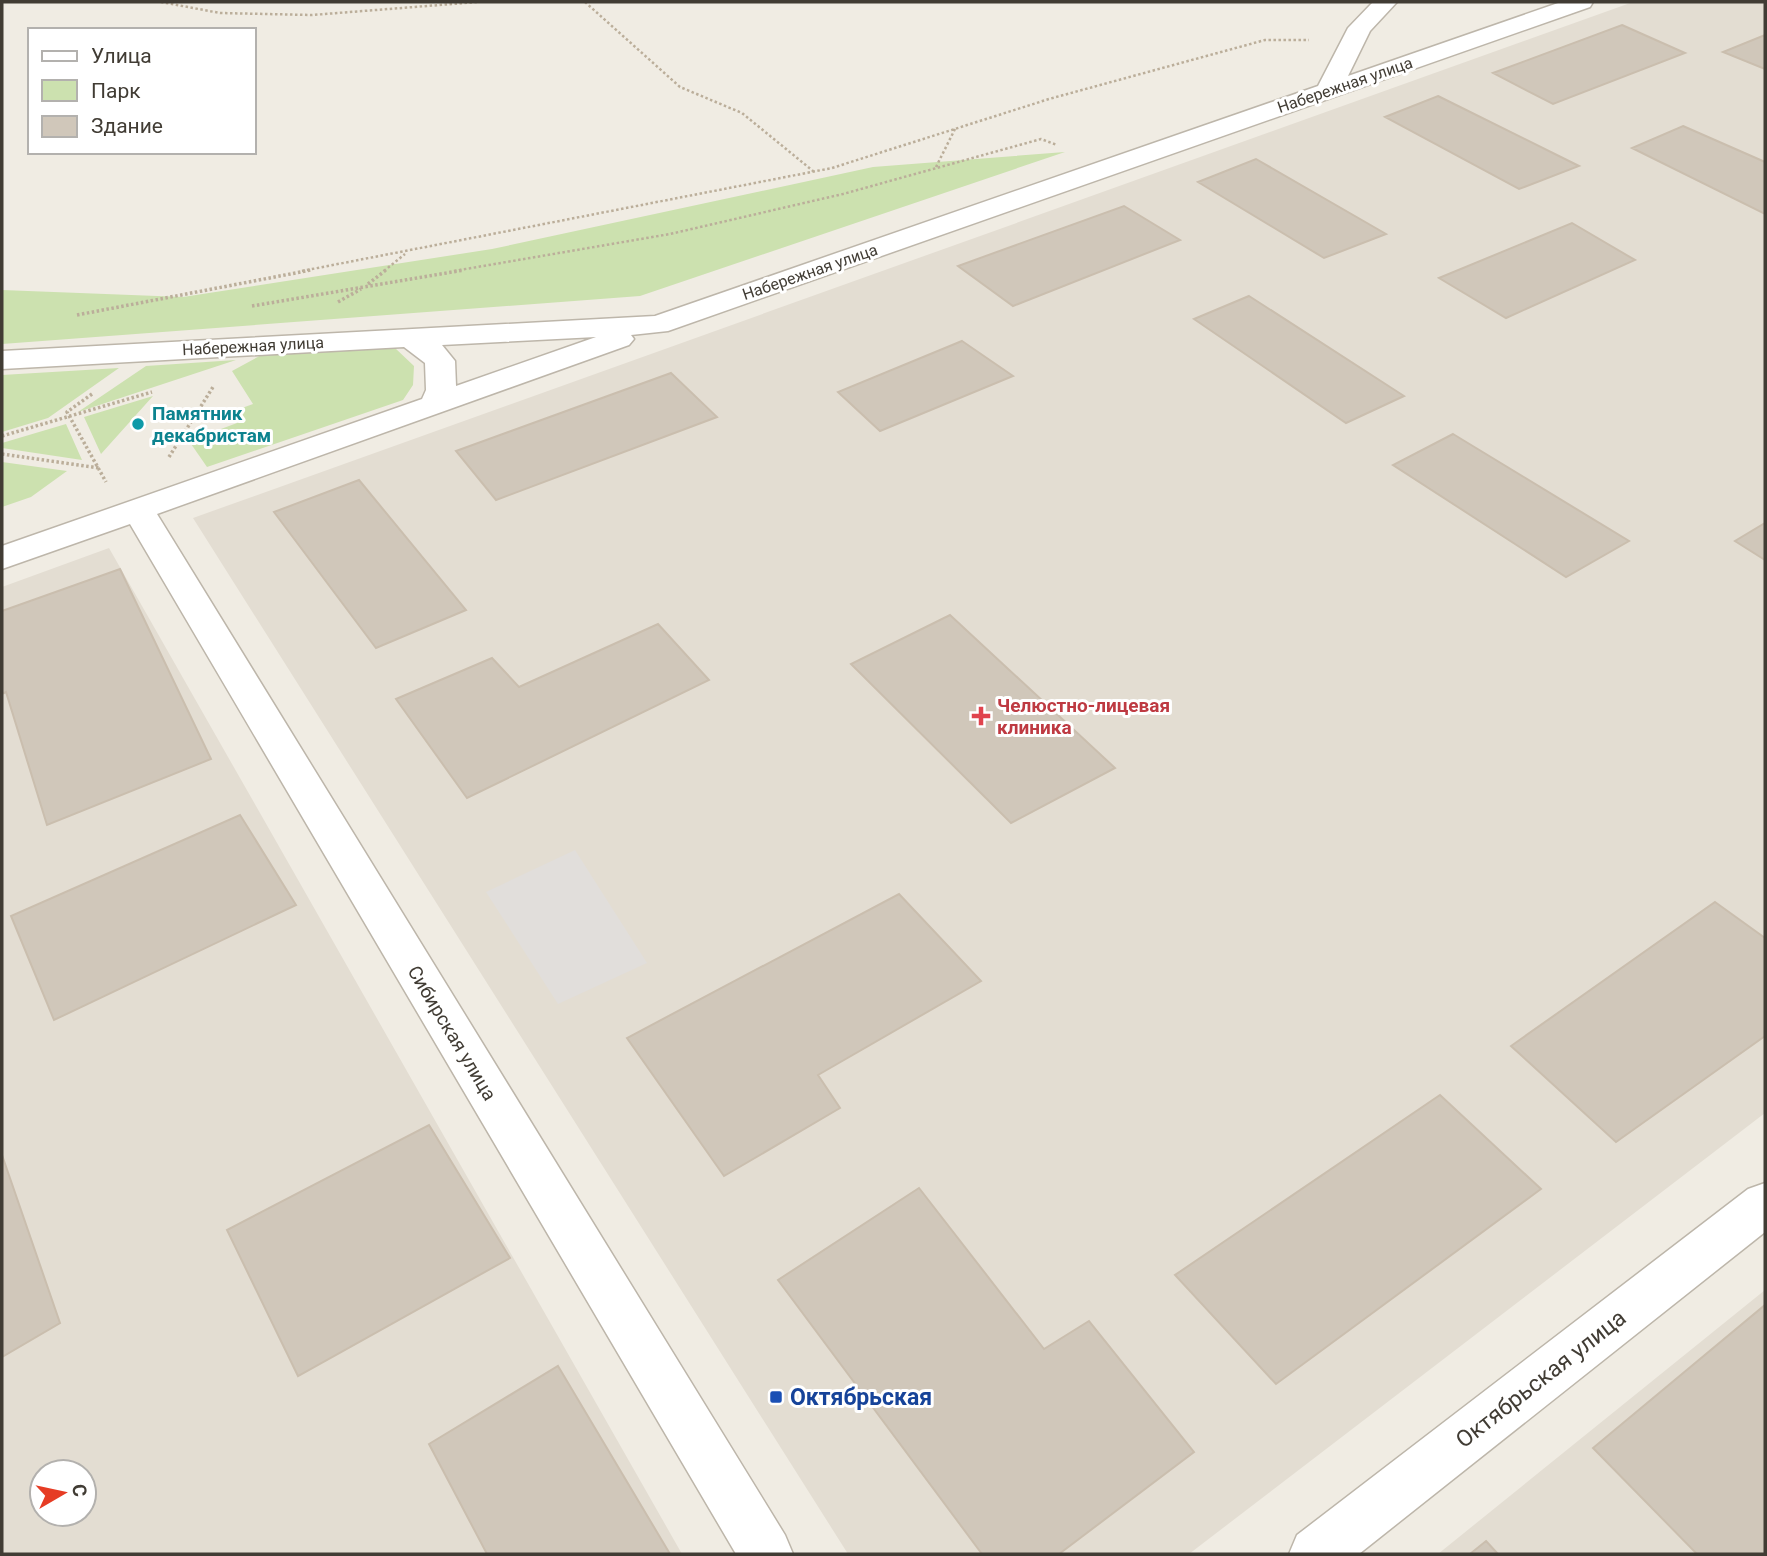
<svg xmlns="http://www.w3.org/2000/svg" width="1767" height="1556" viewBox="0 0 1767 1556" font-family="Roboto,sans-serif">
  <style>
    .residential { fill: #e3ddd2; fill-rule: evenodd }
    .green { fill: #cce1af }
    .parking { fill: #e1dedb }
    .building { fill: #d0c7ba; stroke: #cabeae; stroke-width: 2 }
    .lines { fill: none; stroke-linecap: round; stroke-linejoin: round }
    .minor-casing { stroke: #bdb6aa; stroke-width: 3 }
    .path-far1 { stroke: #bbae9a; stroke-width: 2.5; stroke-dasharray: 2.5 2.5; stroke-linecap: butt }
    .path { stroke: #bbae9a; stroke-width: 3.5; stroke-dasharray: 2.5 2.5; stroke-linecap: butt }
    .minor { fill: #fff; fill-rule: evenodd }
    .culture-dot { fill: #0f9aa8; stroke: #fff; stroke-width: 2.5 }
    .health-dot { fill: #e0444e; stroke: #fff; stroke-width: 2.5 }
    .transit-dot { fill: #1a4fb4; stroke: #fff; stroke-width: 2.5 }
    .labels { text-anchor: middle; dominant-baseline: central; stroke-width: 6; stroke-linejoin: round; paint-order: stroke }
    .far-street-label { font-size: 16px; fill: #413c34; stroke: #fff }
    .culture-label { font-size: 19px; font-weight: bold; fill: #0d838f; stroke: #fff; text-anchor: start }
    .health-label { font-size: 19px; font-weight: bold; fill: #be3a42; stroke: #fff; text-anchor: start }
    .street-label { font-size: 19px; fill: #413c34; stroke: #fff }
    .near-street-label { font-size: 23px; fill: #413c34; stroke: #fff }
    .near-transit-label { font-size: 23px; font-weight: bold; fill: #164399; stroke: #fff; text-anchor: start }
  </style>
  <rect width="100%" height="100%" fill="#f0ece3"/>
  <!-- residential -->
  <path class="residential" d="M1633 2H1765V1113L1189 1554H848L193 518Z
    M109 548 682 1554H2V587ZM42 1472H84V1514H42Z
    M1765 1290V1554H1438Z"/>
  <!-- green -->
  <path class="green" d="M1065 152 640 296 2 344V290L183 297 492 249 873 167Z
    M377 345 395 348 414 366 413 385 403 400 207 467 189 441 237 423 231 412 253 404 232 371 267 352Z
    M236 360 78 412 146 366Z
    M119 368 48 418 2 432V375Z
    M153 396 101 454 84 417Z
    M66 424 82 460 2 448V443Z
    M2 462 67 471 31 497 2 507Z"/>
  <!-- parking -->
  <path class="parking" d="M575 850 647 963 558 1004 486 892Z"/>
  <!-- building -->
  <path class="building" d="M1622 25 1685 53 1553 104 1493 73Z
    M1765 35V69L1723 52Z
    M1438 96 1579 166 1519 189 1385 117Z
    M1683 126 1765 162V214L1632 148Z
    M1256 159 1386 234 1324 258 1198 182Z
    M1124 206 1180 240 1013 306 958 266Z
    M1572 223 1635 260 1506 318 1439 278Z
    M1249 296 1404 396 1346 423 1194 319Z
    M962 341 1013 376 880 431 838 392Z
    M671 373 717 417 496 500 456 451Z
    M1453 434 1629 541 1566 577 1393 465Z
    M359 480 466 610 376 648 274 512Z
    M1765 523V560L1735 541Z
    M120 569 211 759 47 825 6 692 2 694V611Z
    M950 615 1115 768 1011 823 851 664Z
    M658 624 709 680 467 798 396 699 492 658 519 687Z
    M240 815 296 905 54 1020 11 916Z
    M899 894 981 981 818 1075 840 1108 724 1176 627 1038Z
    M1715 902 1765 938V1036L1616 1142 1511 1046Z
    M1440 1095 1541 1189 1276 1384 1175 1275Z
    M429 1125 510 1258 298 1376 227 1230Z
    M2 1155 60 1323 2 1357Z
    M919 1188 1044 1349 1089 1321 1194 1452 1059 1554H982L778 1280Z
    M1765 1305V1554H1697L1593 1448Z
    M558 1366 670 1554H487L429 1444Z
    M1486 1541 1498 1554H1470Z"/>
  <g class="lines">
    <defs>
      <path id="minor" d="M1373 2H1397L1370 31 1348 76 1561 2H1593L1590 7 668 331 631 335 634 339 629 345 157 514 785 1535 793 1554H736L130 524 2 569V546L422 399 426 390 425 363 404 347 2 369V351L655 316 1318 86 1348 28ZM596 337 456 386 455 361 442 345Z
        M1765 1183V1232L1359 1554H1289L1297 1535 1748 1189Z"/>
    </defs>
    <!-- minor casing -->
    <use href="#minor" class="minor-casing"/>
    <!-- path-far1 -->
    <path class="path-far1" d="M161 2 220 13 312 15 478 2
      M585 2 680 87 742 113 813 171
      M936 167 955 129
      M302 271 832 168 1049 99 1265 40H1309
      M384 271 405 254
      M454 271 670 234 843 194 1041 139 1057 145"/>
    <!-- path -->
    <path class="path" d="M368 284 386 270
      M338 302 361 289
      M252 306 464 270
      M77 315 311 270
      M92 394 67 412 106 482
      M2 436 152 392
      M2 454 99 468
      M169 457 213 387"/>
    <!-- minor -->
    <use href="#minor" class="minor"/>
  </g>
  <!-- markers -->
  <circle class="culture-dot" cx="138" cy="424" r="7"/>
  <path class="health-dot" d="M977.5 705.5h7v7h7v7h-7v7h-7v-7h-7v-7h7z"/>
  <rect class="transit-dot" x="769" y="1390" width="14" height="14" rx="3.5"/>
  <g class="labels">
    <!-- far-street labels -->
    <g class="far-street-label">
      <text transform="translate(1345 85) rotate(-19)">Набережная улица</text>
      <text transform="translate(810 272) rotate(-19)">Набережная улица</text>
      <text transform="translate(253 346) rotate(-3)">Набережная улица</text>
    </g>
    <!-- culture labels -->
    <g class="culture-label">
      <text x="152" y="413">Памятник<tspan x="152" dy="22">декабристам</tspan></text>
    </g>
    <!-- health labels -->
    <g class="health-label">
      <text x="997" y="705">Челюстно-лицевая<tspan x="997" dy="22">клиника</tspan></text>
    </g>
    <!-- street labels -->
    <g class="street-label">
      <text transform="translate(452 1033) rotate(59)">Сибирская улица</text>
    </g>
    <!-- near-street labels -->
    <g class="near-street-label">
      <text transform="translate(1541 1379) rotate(-38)">Октябрьская улица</text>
    </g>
    <!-- near-transit labels -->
    <g class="near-transit-label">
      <text x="790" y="1397">Октябрьская</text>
    </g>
  </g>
  <!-- border -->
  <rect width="1767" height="1556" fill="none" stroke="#413c34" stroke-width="7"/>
  <!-- legend -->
  <rect x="28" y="28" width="228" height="126" fill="#ffffff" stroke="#b3b1ae" stroke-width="2"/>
  <rect x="42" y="51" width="35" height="10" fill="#ffffff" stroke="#b3b1ae" stroke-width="2"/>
  <text x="91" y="63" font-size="21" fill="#413c34">Улица</text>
  <rect x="42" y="80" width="35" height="21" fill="#cce1af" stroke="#b3b1ae" stroke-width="2"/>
  <text x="91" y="98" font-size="21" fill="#413c34">Парк</text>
  <rect x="42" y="116" width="35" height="21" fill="#d0c7ba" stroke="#b3b1ae" stroke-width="2"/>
  <text x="91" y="133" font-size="21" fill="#413c34">Здание</text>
  <!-- north arrow -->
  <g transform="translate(63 1493) rotate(81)"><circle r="33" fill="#ffffff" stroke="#b3b1ae" stroke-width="2"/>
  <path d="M0-5L12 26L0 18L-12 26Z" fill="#e63c24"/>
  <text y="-10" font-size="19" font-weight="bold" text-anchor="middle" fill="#413c34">С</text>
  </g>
</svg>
